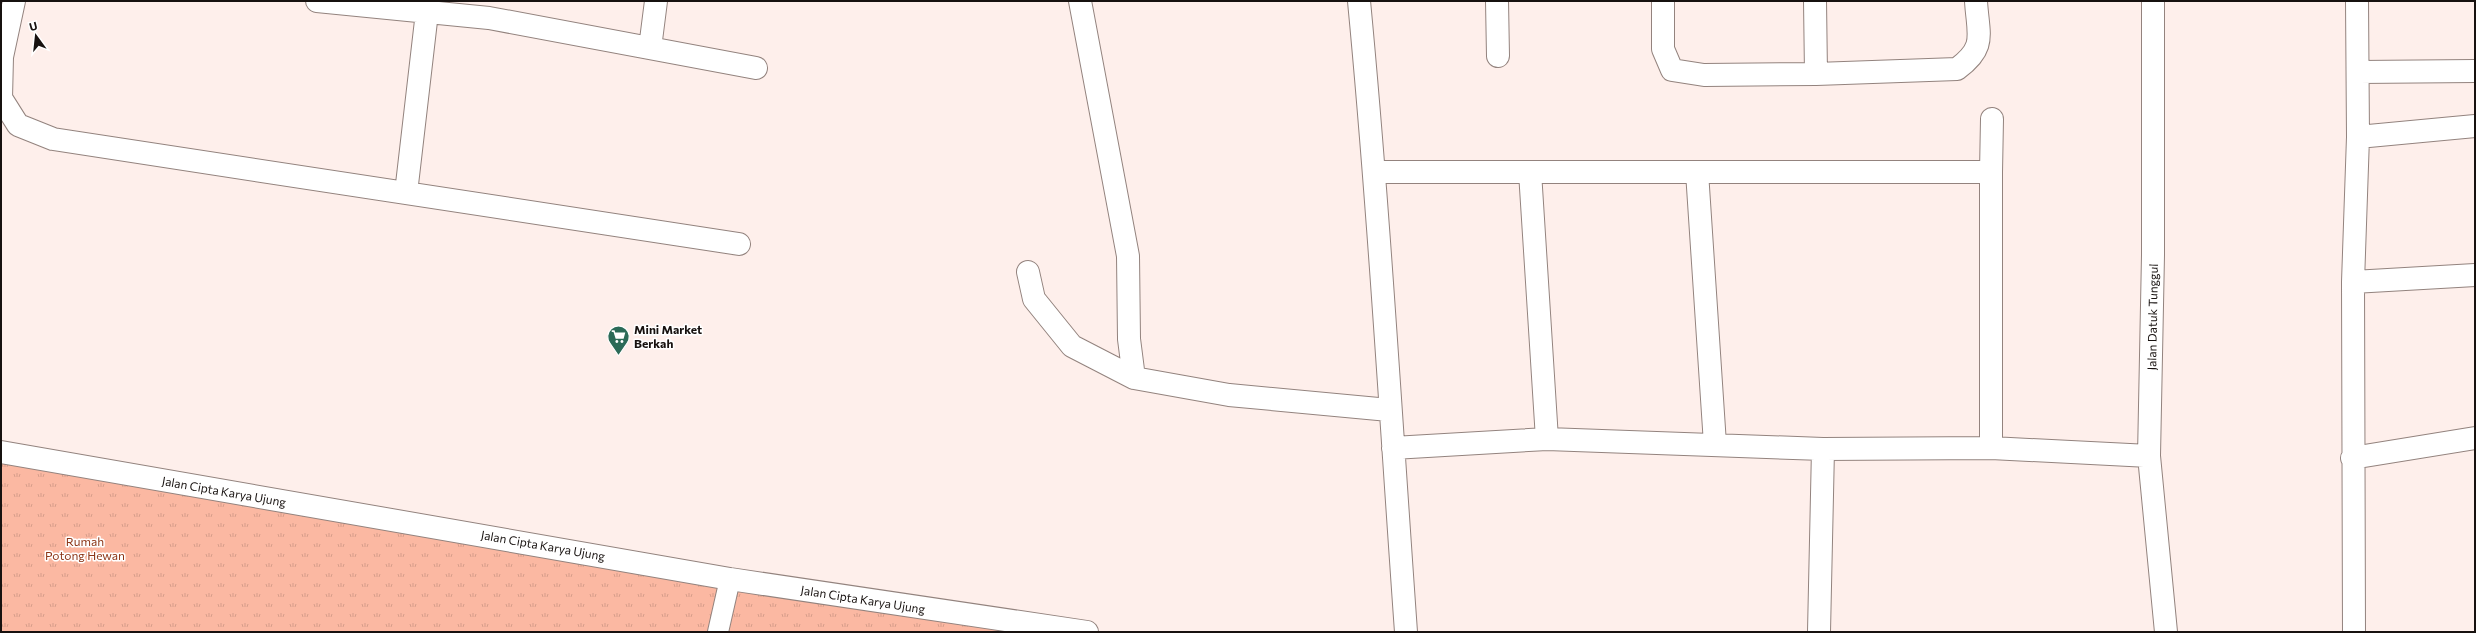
<svg xmlns="http://www.w3.org/2000/svg" width="2476" height="633" viewBox="0 0 2476 633" font-family="Commissioner,sans-serif">
  <style>
    .park { fill: url(#park-tufts) }
    .lines { fill: none; stroke-linecap: round; stroke-linejoin: round }
    .lane-casing { stroke: #93837e; stroke-width: 22 }
    .street-casing { stroke: #93837e; stroke-width: 24 }
    .primary-casing { stroke: #93837e; stroke-width: 24 }
    .lane { stroke: #fff; stroke-width: 20 }
    .street { stroke: #fff; stroke-width: 22 }
    .primary { stroke: #fff; stroke-width: 22 }
    .labels { text-anchor: middle; dominant-baseline: central; stroke-width: 3; stroke-linejoin: round; paint-order: stroke }
    .street-label { font-size: 12px; fill: #17110f; stroke: #fff }
    .poi-label { font-size: 12px; font-weight: bold; fill: #17110f; stroke: #fff; text-anchor: start }
    .park-label { font-size: 12px; fill: #8d3617; stroke: #fff }
  </style>
  <defs>
    <pattern id="park-tufts" width="24" height="20" patternUnits="userSpaceOnUse"><rect width="24" height="20" fill="#fbb8a2"/><path d="M3 7l-1-3M5 7V3M7 7l1-3M15 17l-1-3M17 17v-4M19 17l1-3" fill="none" stroke="#d69d8a"/></pattern>
  </defs>
  <rect width="100%" height="100%" fill="#feefeb"/>
  <!-- park -->
  <path class="park" d="M1 449 1075 632H1Z"/>
  <g class="lines">
    <defs>
      <path id="lane" d="M718 632 730 579"/>
      <path id="street" d="M14 1 2 57 1 98 18 125 53 139 739 244
        M317 1 489 18 756 68
        M1080 1 1128 256 1129 339 1134 378 1229 395 1389 410
        M1359 1C1379 211 1391 422 1406 632
        M1497 1 1498 56
        M1663 1V49L1672 70 1704 75 1816 74 1957 69C1987 47 1978 35 1976 1
        M1815 1 1816 74
        M2153 1V255L2149 456 2166 632
        M650 48 656 1
        M2359 72 2475 71
        M2358 137 2475 126
        M1375 172H1991V448
        M1530 172 1547 439
        M1697 172 1715 444
        M1991 172 1992 119
        M406 193 427 12
        M1028 272 1034 299 1072 346 1134 378
        M2353 282 2475 275
        M1393 448 1547 439 1823 449 1991 448 2149 456
        M2352 458 2475 438
        M1819 632 1823 449
        M2354 632 2353 282 2358 137 2357 1"/>
      <path id="primary" d="M1 452 730 579 1087 632"/>
    </defs>
    <!-- lane casing -->
    <use href="#lane" class="lane-casing"/>
    <!-- street casing -->
    <use href="#street" class="street-casing"/>
    <!-- primary casing -->
    <use href="#primary" class="primary-casing"/>
    <!-- lane -->
    <use href="#lane" class="lane"/>
    <!-- street -->
    <use href="#street" class="street"/>
    <!-- primary -->
    <use href="#primary" class="primary"/>
  </g>
  <!-- icons -->
  <defs>
    <symbol id="supermarket-pin" viewBox="-11 -11 22 30"><path d="M0 17L-7.5 6A9.5 9.5 0 1 1 7.5 6Z" fill="#2b6a57" stroke="#fff"/><path d="M-6-5.5h2.5l.6 2H6L4.5 2H-2.5L-4.4-4H-6ZM-1.5 3.2a1.3 1.3 0 1 0 .1 0ZM3 3.2a1.3 1.3 0 1 0 .1 0Z" fill="#fff"/></symbol>
  </defs>
  <g fill-rule="evenodd">
    <use href="#supermarket-pin" x="606" y="324" width="25" height="34"/>
  </g>
  <g class="labels">
    <!-- street labels -->
    <g class="street-label">
      <text transform="translate(2152 317) rotate(-89)">Jalan Datuk Tunggul</text>
      <text transform="translate(224 491) rotate(10)">Jalan Cipta Karya Ujung</text>
      <text transform="translate(543 545) rotate(10)">Jalan Cipta Karya Ujung</text>
      <text transform="translate(863 599) rotate(9)">Jalan Cipta Karya Ujung</text>
    </g>
    <!-- poi labels -->
    <g class="poi-label">
      <text x="634" y="329">Mini Market<tspan x="634" dy="14">Berkah</tspan></text>
    </g>
    <!-- park labels -->
    <g class="park-label">
      <text x="85" y="541">Rumah<tspan x="85" dy="14">Potong Hewan</tspan></text>
    </g>
  </g>
  <!-- border -->
  <rect width="2476" height="633" fill="none" stroke="#17110f" stroke-width="4"/>
  <!-- north arrow -->
  <g transform="translate(36 36) rotate(345)" stroke="#ffffff" stroke-width="3" paint-order="stroke">
  <path d="M0-3L7 15L0 10L-7 15Z" fill="#17110f"/>
  <text y="-6" font-size="11" font-weight="bold" text-anchor="middle" fill="#17110f">U</text>
  </g>
</svg>
